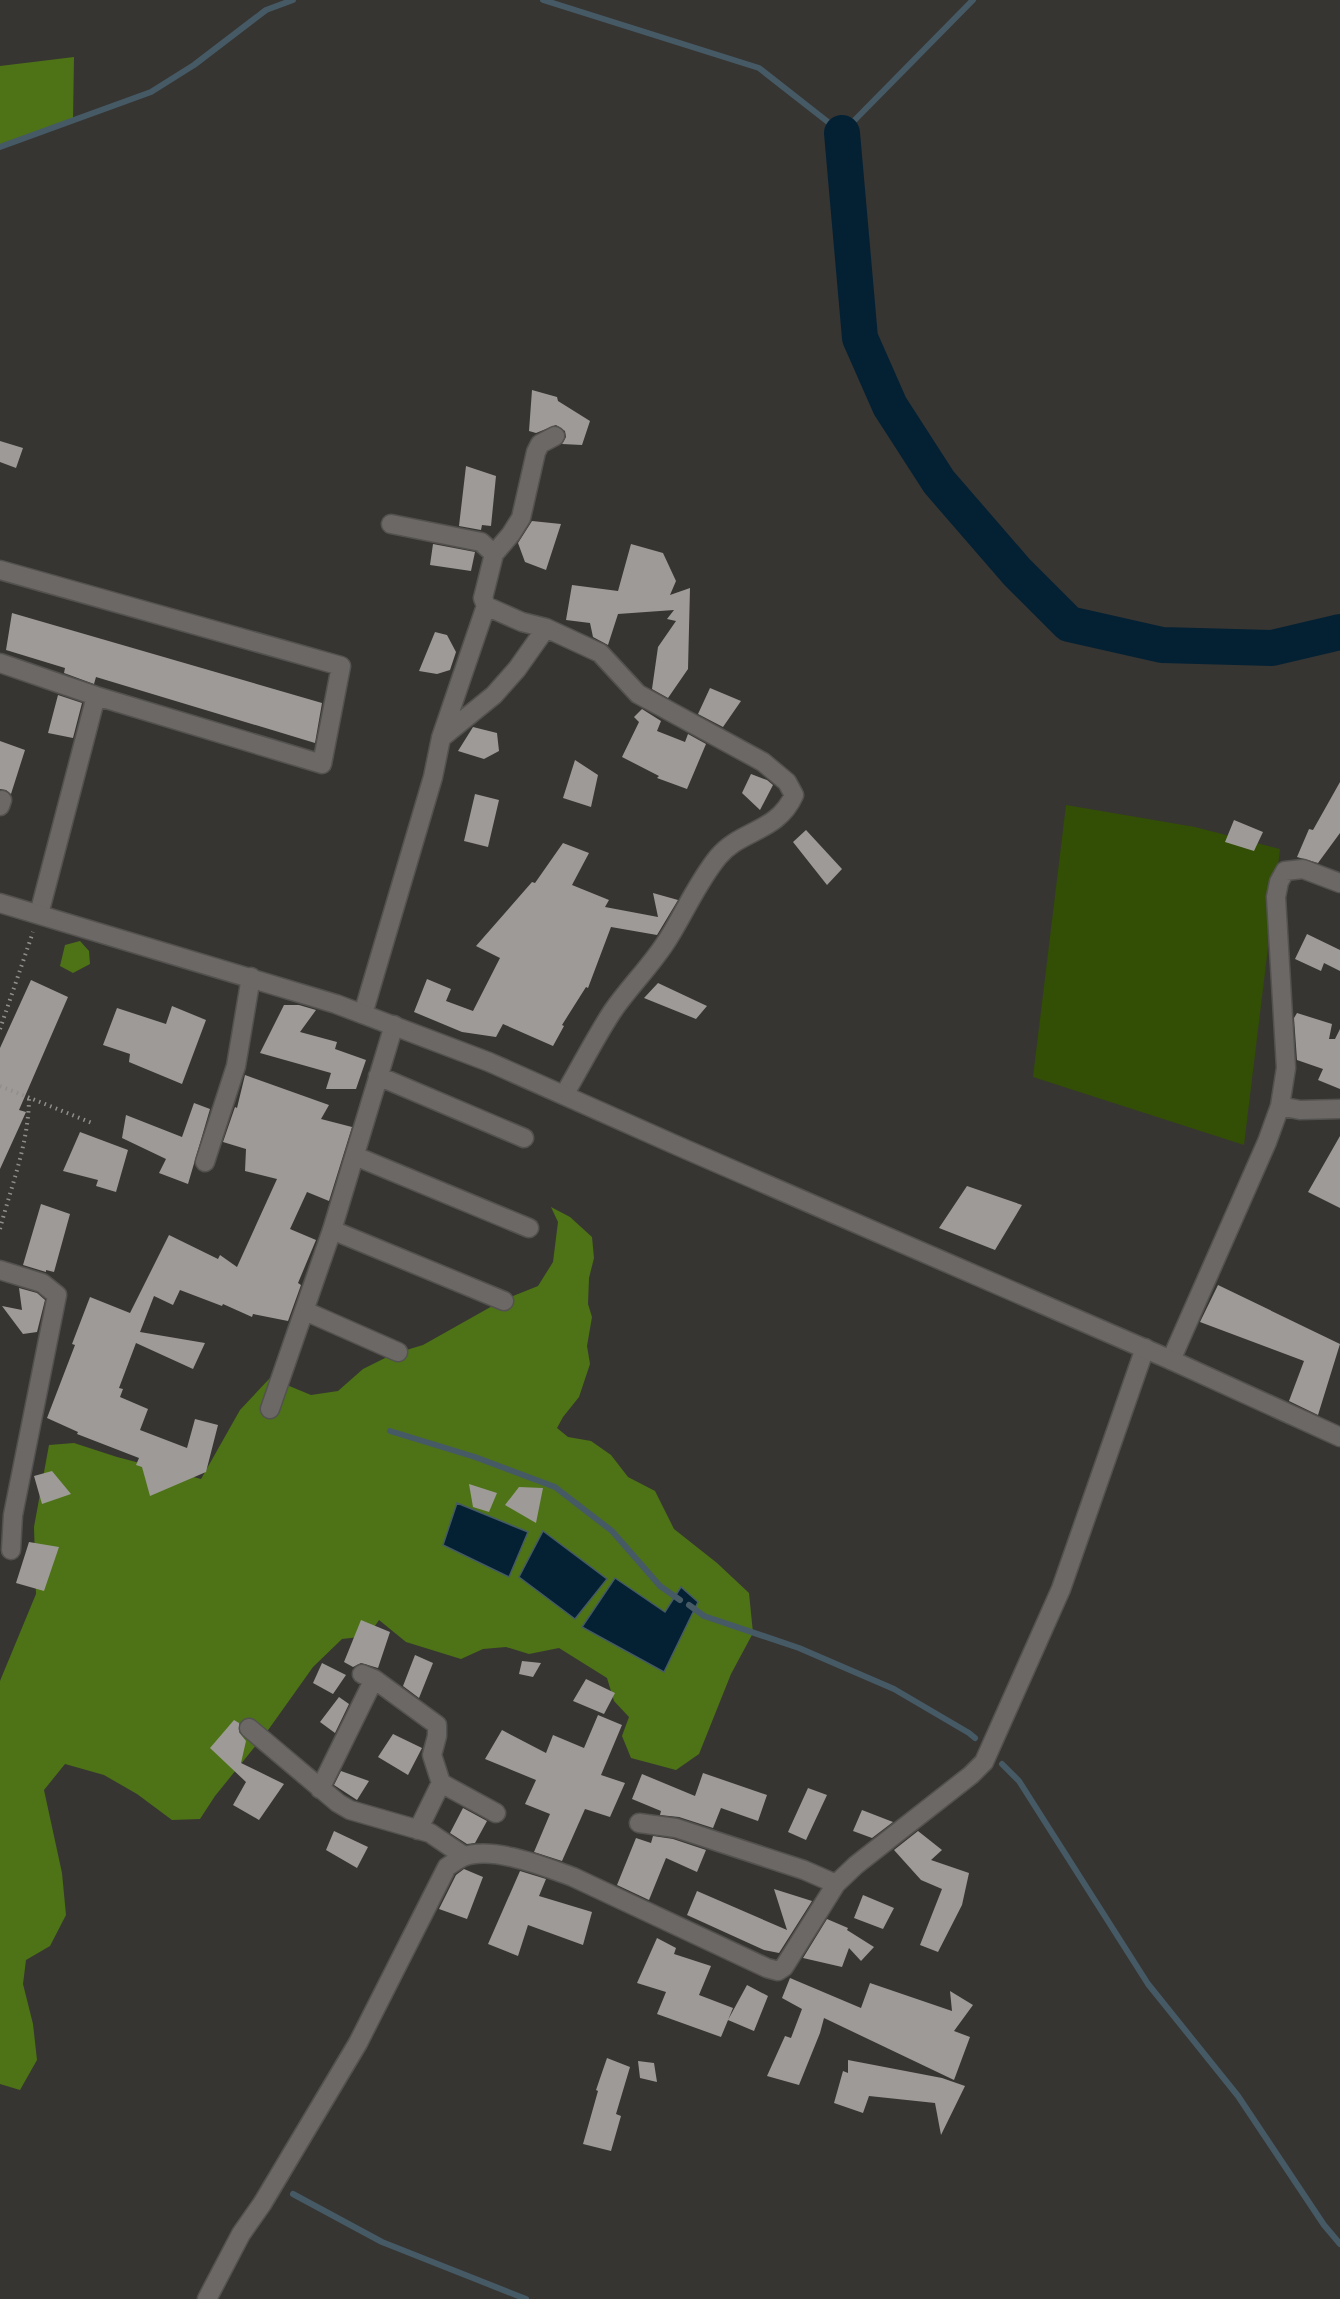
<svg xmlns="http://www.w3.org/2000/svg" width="1340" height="2299" viewBox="0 0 1340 2299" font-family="Ubuntu,sans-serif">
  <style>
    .green { fill: #324f05 }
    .forest { fill: #4d7316 }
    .water { fill: #042134; stroke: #465a66; stroke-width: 1.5 }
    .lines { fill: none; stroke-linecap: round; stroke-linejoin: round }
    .stream { stroke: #465a66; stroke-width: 6 }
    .river { stroke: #042134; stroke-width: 36 }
    .building { fill: #9d9a97 }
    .street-casing { stroke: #545250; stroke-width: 21 }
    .secondary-casing { stroke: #545250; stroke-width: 21 }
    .path { stroke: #918f8d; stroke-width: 4; stroke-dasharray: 1.5 4.5; stroke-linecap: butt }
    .street { stroke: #6b6865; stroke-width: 18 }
    .secondary { stroke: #6b6865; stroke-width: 18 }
  </style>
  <rect width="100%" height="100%" fill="#373532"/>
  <!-- green -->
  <path class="green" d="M1066 805 1195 827 1280 849 1244 1145 1033 1077Z"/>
  <!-- forest -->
  <path class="forest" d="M74 57 73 121 0 147V66Z
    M80 941 89 951 90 964 73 973 60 966 65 945Z
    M551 1207 570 1217 592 1237 594 1258 589 1278 588 1304 592 1317 587 1346 590 1364 579 1397 563 1417 557 1428 568 1437 591 1441 611 1455 628 1477 655 1491 674 1529 717 1563 749 1593 753 1633 731 1674 699 1754 676 1770 631 1758 622 1736 629 1717 614 1701 607 1678 559 1648 529 1654 506 1647 483 1649 461 1659 406 1642 379 1620 368 1636 342 1639 313 1667 266 1733 215 1796 200 1819 172 1820 137 1794 104 1775 65 1764 44 1790 62 1873 66 1915 50 1946 26 1960 23 1984 33 2024 37 2060 20 2090 0 2084V1681L36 1594 34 1527 49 1445 74 1443 117 1457 201 1479 240 1410 270 1378 311 1395 338 1391 363 1369 393 1354 423 1345 503 1300 538 1286 553 1262 558 1222Z"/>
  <!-- water -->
  <path class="water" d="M457 1503 528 1532 509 1577 443 1545Z
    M543 1531 607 1579 575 1619 519 1577Z
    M615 1578 665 1612 681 1587 698 1602 664 1672 582 1627Z"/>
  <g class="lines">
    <!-- stream -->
    <path class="stream" d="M543 0 759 68 842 133 973 0
      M0 147 151 92 194 65 266 10 293 0
      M390 1431 475 1457 555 1487 612 1531 660 1586 680 1600
      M689 1605 704 1616 799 1648 894 1689 969 1733 975 1738
      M1002 1764 1019 1781 1148 1984 1238 2096 1324 2225 1340 2244
      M293 2194 382 2242 526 2299"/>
    <!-- river -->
    <path class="river" d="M842 133 860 338 890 406 939 482 1017 572 1069 624 1162 645 1272 648 1340 632"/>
  </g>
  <!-- building -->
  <path class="building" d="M532 390 557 397 558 401 590 421 582 445 562 444 566 437 565 431 556 425 536 433 529 431Z
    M0 441 23 448 16 468 0 462Z
    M466 466 496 476 491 526 482 525 481 530 459 526Z
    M532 521 561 524 546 570 525 562 518 543Z
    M433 544 475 552 471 571 430 565Z
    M631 544 663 553 676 581 670 595 690 588 688 669 668 698 652 689 658 647 676 621 667 619 674 610 618 614 608 645 593 637 590 623 566 620 572 585 618 591Z
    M12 613 322 703 315 743 96 677 94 684 64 673 65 668 6 650Z
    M435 632 447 635 456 652 450 670 437 674 419 671Z
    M710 688 741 701 723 727 698 714Z
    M58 695 82 703 73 738 48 733Z
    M642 709 661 721 657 731 685 742 688 734 706 744 687 789 657 778 659 776 622 757 639 722 634 717Z
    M473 727 497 733 499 751 484 759 458 751Z
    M0 741 25 750 11 794 6 790 0 789Z
    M575 760 598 775 591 807 563 798Z
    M751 774 767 780 773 785 760 810 742 793Z
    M1340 782V833L1318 863 1297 857 1309 829 1313 830Z
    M475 794 499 800 488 847 464 841Z
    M1234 820 1263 832 1254 851 1225 842Z
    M806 830 842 869 827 885 793 842Z
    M563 843 589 853 572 885 609 900 605 907 658 917 653 893 678 900 657 935 611 927 588 988 586 987 562 1025 564 1026 553 1046 503 1024 496 1037 462 1032 414 1012 427 979 451 989 446 1001 473 1011 500 958 476 946 532 882 535 883Z
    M1307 934 1340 950V971L1324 963 1321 971 1295 959Z
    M31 980 68 997 19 1110 26 1112 0 1169V1048Z
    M658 983 707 1006 696 1019 644 998Z
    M284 1005H299L316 1010 300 1032 337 1042 335 1049 366 1060 356 1089H326L331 1073 260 1053Z
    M172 1006 206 1020 182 1084 129 1062 130 1054 103 1045 117 1008 166 1024Z
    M1297 1013 1332 1024 1329 1039H1335L1340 1029V1089L1318 1080 1323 1069 1297 1060 1294 1018Z
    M245 1075 329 1105 321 1119 352 1127 329 1201 307 1192 290 1229 316 1240 298 1283 301 1285 288 1321 253 1314 252 1317 223 1304 222 1306 180 1290 173 1305 154 1296 140 1332 205 1343 193 1369 136 1343 119 1388 123 1389 120 1397 148 1409 140 1430 187 1448 195 1419 218 1425 206 1472 150 1496 142 1467 136 1465 139 1458 77 1434 78 1432 47 1418 75 1345 72 1344 90 1297 130 1313 169 1235 218 1259 220 1255 237 1267 277 1179 245 1171 246 1149 223 1142 235 1107 237 1108Z
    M194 1103 210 1109 188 1184 159 1173 166 1159 122 1138 126 1115 182 1137Z
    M80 1132 128 1150 116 1192 96 1186 98 1180 63 1171Z
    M1340 1136V1208L1308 1192Z
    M967 1186 1022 1205 995 1250 939 1228Z
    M41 1204 70 1214 54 1272 46 1270V1272L23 1265Z
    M1218 1285 1340 1344 1318 1415 1289 1401 1304 1361 1200 1322Z
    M19 1288 37 1293 45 1300 37 1332 23 1334 2 1306 22 1310Z
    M52 1471 71 1494 42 1504 34 1476Z
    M469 1484 497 1493 489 1512 473 1507Z
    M519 1487 543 1488 536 1523 505 1505Z
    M29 1542 59 1547 44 1591 16 1583Z
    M361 1620 390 1632 378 1668 361 1663 353 1667 344 1662Z
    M415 1655 433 1663 419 1698 403 1686Z
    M522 1661 541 1663 533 1677 519 1674Z
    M322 1663 346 1675 333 1694 313 1683Z
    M586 1679 615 1693 604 1714 573 1701Z
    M339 1697 349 1704 335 1733 320 1722Z
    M598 1715 622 1725 601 1775 625 1783 610 1817 585 1809 562 1861 534 1852 550 1814 525 1804 536 1780 485 1759 502 1730 546 1753 553 1735 584 1748Z
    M234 1720 239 1723V1732L246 1741 241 1763 284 1784 259 1820 233 1805 246 1782 210 1748Z
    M393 1734 422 1748 408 1775 378 1757Z
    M341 1771 369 1781 357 1800 334 1785Z
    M703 1773 767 1795 758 1821 721 1808 713 1828 679 1817 660 1815 661 1811 632 1799 642 1774 695 1796Z
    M808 1788 827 1795 806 1840 788 1832Z
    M463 1808 487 1821 475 1843 467 1844 450 1833Z
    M862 1810 893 1822 872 1838 853 1831Z
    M334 1831 368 1847 357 1868 326 1850Z
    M918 1831 942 1850 931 1860 969 1873 962 1905 938 1952 920 1945 942 1889 921 1880 894 1850Z
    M653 1836 673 1839 706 1850 697 1872 666 1858 649 1900 617 1885 636 1838 651 1843Z
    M464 1869 483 1877 467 1919 439 1909 456 1875Z
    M520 1871 546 1879 539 1896 592 1912 583 1945 528 1925 518 1956 488 1944Z
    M774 1889 812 1901 779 1953 764 1950 687 1915 697 1891 787 1930Z
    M863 1895 894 1908 883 1929 854 1918Z
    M827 1919 848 1928 847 1930 874 1947 861 1961 849 1948 842 1967 803 1958Z
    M657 1938 676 1948 674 1954 711 1966 699 1995 733 2008 721 2037 657 2014 666 1992 637 1983Z
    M790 1978 861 2008 870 1983 952 2011 950 1991 973 2005 954 2031 970 2037 954 2080 824 2018 820 2033 799 2085 767 2076 785 2036 791 2038 802 2009 782 1998Z
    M747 1985 768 1996 754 2031 728 2020Z
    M607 2058 630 2067 616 2114 621 2116 611 2151 583 2144 598 2091 596 2090Z
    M848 2060 942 2078 965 2086 941 2135 935 2103 869 2096 863 2113 834 2103 843 2071 848 2073Z
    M638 2061 654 2063 657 2082 640 2078Z"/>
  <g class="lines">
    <defs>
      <path id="street" d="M555 436 540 444 536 452 521 518 511 534 494 554 483 598 486 606 522 622 546 628 600 653 638 694 763 762 787 782 794 795C777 833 741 829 718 857 697 883 685 912 668 939 652 965 629 987 612 1012 595 1038 580 1068 564 1095
        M391 524 481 542 494 554
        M0 570 341 666 322 764 96 696 0 663
        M441 738 486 606
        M0 806 2 800
        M39 914 96 696
        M363 1014 433 777 441 738 494 695 517 669 546 628
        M378 1076 524 1138
        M1280 1106 1300 1110 1340 1109
        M355 1156 529 1228
        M205 1162 236 1066 251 977
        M332 1230 504 1301
        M0 1270 42 1283 57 1295 13 1515 11 1550
        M305 1311 398 1352
        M1171 1360 1267 1142 1280 1106 1286 1068 1276 897 1279 882 1285 871 1303 869 1340 883
        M270 1409 332 1230 394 1025
        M362 1674 374 1679 437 1725V1736L432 1755 441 1783 496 1813
        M249 1728 338 1803 350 1810 430 1833 464 1856
        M320 1789 374 1679
        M639 1823 676 1828 804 1870 836 1884
        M418 1830 441 1783
        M207 2299 241 2234 262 2204 358 2043 447 1867C452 1864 458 1859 463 1857 492 1845 545 1867 573 1877L767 1968 778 1971 784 1967 836 1884 856 1865 971 1775 984 1762 1061 1589 1145 1348"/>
      <path id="secondary" d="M0 903 336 1004 489 1062 678 1146 1171 1360 1340 1437"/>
    </defs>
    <!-- street casing -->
    <use href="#street" class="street-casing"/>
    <!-- secondary casing -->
    <use href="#secondary" class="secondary-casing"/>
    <!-- path -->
    <path class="path" d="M0 1029 33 932
      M0 1086 92 1123
      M0 1229C11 1186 29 1143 29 1097"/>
    <!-- street -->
    <use href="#street" class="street"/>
    <!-- secondary -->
    <use href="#secondary" class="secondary"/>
  </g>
</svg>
